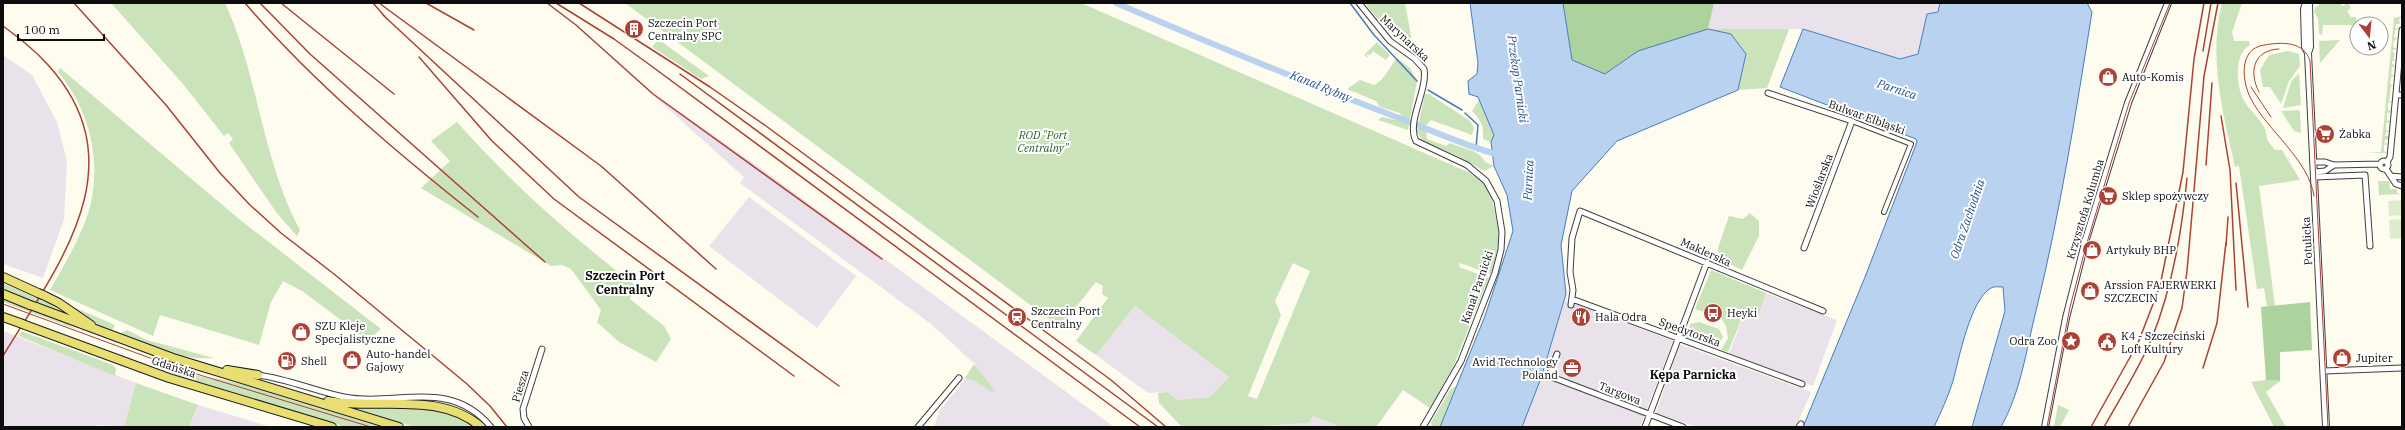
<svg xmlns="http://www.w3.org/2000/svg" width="2405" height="430" viewBox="0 0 2405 430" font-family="'IBM Plex Serif',serif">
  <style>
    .industrial { fill: #eae2ea }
    .green { fill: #cae3bb; fill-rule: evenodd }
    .forest { fill: #acd29d }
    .pitch { fill: #dceccc }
    .water { fill: #b8d2ef; stroke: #487cbd }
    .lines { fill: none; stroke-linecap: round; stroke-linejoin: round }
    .stream { stroke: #487cbd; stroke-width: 1.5 }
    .canal { stroke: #b8d2ef; stroke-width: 6 }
    .pedestrian-casing { stroke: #3f3f3f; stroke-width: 6 }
    .minor-casing { stroke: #3f3f3f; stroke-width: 7 }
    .tertiary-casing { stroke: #3f3f3f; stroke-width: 8 }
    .primary-casing { stroke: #1d1d1d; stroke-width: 10 }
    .pedestrian { stroke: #fff; stroke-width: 4 }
    .minor { stroke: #fff; stroke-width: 5 }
    .tertiary { stroke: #fff; stroke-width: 6 }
    .primary { stroke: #e8de72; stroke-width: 8 }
    .tram { stroke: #ac4235; stroke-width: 1 }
    .rail { stroke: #ac4235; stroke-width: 1.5 }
    .primary-bridge-casing { stroke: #1d1d1d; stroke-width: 10; stroke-linecap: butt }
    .primary-bridge { stroke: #e8de72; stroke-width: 8 }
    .labels { text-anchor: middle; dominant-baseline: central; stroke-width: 4; stroke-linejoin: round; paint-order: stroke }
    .poi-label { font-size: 11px; fill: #0c0c0c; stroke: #fff; text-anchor: start }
    .street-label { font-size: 11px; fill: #0c0c0c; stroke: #fff }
    .park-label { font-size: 11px; font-style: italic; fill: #275c25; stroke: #fff }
    .water-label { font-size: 12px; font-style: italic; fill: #25508f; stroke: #fff }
    .neighbourhood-label { font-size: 12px; font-weight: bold; fill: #0c0c0c; stroke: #fff }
  </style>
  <rect width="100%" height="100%" fill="#fdfcee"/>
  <!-- industrial -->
  <path class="industrial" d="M1714 3H1940L1938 12 1927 14 1918 54 1900 59 1803 29H1708Z
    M3 55 32 75 57 122 67 161 64 219 43 278 3 264Z
    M656 95 763 170 1114 427H934L939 412 976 365 931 324 740 183 744 177 655 97Z
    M749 197 856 276 817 328 709 246Z
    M1766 293 1837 320 1813 386 1729 354 1744 314 1757 317Z
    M1565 300 1673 341 1640 427H1522L1541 378Z
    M1135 306 1229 377 1210 397 1177 400 1167 392 1148 393 1096 355Z
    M3 331 136 383 124 427 96 425 95 427H3Z
    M1679 344 1811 392 1796 427H1696L1656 413Z
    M198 405 271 427H189Z
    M1313 416 1340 427H1247L1309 423Z"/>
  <!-- green -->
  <path class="green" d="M111 3H225C259 77 261 157 300 230L297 236 276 212 229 143 233 139 228 133 224 136 183 84Z
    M625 3H1081L1470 173 1484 183 1491 195 1499 232 1497 252 1491 274 1460 263 1459 267 1489 278 1453 367 1430 408 1403 390 1376 427H1340L1313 416 1309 423 1247 427H1182L1159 403 1158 393 1167 392 1177 400 1210 397 1229 377 1135 306 1096 355 1076 341 1108 298 1102 294 1103 286 1096 282 1060 327ZM1293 263 1310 271 1257 399 1248 396 1281 315 1275 301Z
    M1365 3H1405L1411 36 1408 49 1384 27Z
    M2222 3H2242L2232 32 2234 41H2249L2250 45C2234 53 2236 84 2243 99 2251 114 2267 122 2267 140L2275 150H2282L2300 180 2259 186 2275 306H2267L2264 288 2257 289 2239 166 2235 167C2223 112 2208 59 2222 3Z
    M2348 3 2351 8 2347 11 2351 17H2356L2357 38H2349V35H2355L2354 25H2323L2322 36 2319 33 2318 19 2314 11 2316 7 2320 4H2341L2343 6Z
    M2402 16 2399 19 2400 24H2396L2395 28 2399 29 2395 30 2394 37 2398 39 2394 40 2393 47 2398 49 2393 50V53L2397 54H2394V60L2396 61H2392V64L2396 66 2392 67 2391 74 2395 76 2391 77 2390 84 2394 86H2391L2389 101 2393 102 2388 103V110L2392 112 2387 113V120L2391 122 2386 123V130L2390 132H2386L2385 136H2389V140L2385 139 2384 143 2389 144 2384 145V151L2388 153H2365L2381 152 2394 18Z
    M1708 29H1789L1767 88 1738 90 1746 54 1731 34Z
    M2340 40 2320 63 2319 41Z
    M657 41 662 42 709 76 701 79 652 47Z
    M1377 42 1390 55 1386 60 1373 51 1370 55 1367 54 1368 58 1364 55Z
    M2288 51 2299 54 2300 66 2289 81 2281 104 2270 87H2263L2260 70 2269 55Z
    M1397 58 1410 68 1417 81 1408 130 1378 120 1382 117 1395 120 1401 116 1400 113 1380 107 1376 101 1347 89 1360 80 1374 85C1385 80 1389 67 1397 58Z
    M60 68 239 219 381 329 368 340 302 291 283 281 271 302 259 345 160 315 153 336 50 290C64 265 85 231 91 202 101 157 88 107 58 72Z
    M2299 73 2301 105 2283 108 2291 82Z
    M1425 94H1429L1470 121 1474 128 1472 135 1431 120 1426 125 1427 139 1446 146 1450 143C1462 149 1479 149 1485 162L1494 166 1484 171 1456 155 1422 141 1417 131Z
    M1479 100 1494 135 1491 142 1483 139C1484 126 1481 120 1472 111Z
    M2299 110 2300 112 2301 133 2294 131 2281 111Z
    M457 122C511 183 572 237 636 286L630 299 664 326 671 339 656 362 619 342 597 322 601 310 571 269 562 265 551 266 421 188 450 161 431 141Z
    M2378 181H2389L2390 189H2397V193L2402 194 2379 195Z
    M1750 213 1759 221V236L1742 270 1719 259 1718 248 1729 216 1743 219Z
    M1711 270 1766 293 1758 316 1745 311 1728 352 1721 350 1728 338 1726 326 1721 318 1695 309Z
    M3 283 50 304 63 312 3 290Z
    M3 299 66 323 78 330 3 302Z
    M58 300 115 325 112 331 88 321Z
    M1699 322 1719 329 1723 337 1719 344 1714 347 1687 337 1690 324Z
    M127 330 147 340 214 358C182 361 149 345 119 334Z
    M21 331 113 365 116 369 115 376 19 336Z
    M974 364 996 392 990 391 973 380 965 378Z
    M157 367 183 375 184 372 214 380 215 378 242 384 382 427H345L182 377Z
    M2266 380 2280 381 2266 392 2286 427H2274L2251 382Z
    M136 383 198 405 189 427H124Z
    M1456 386 1440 427H1432L1431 422 1450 390Z
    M2058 405 2069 410 2060 427H2054Z
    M428 407 459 416 475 427H414L354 408Z"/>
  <!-- forest -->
  <path class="forest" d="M1563 3H1714L1708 29 1638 51 1605 74 1572 60Z
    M2310 302 2312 350 2280 352V381L2266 380 2261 307Z"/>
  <!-- pitch -->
  <path class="pitch" d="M2402 200V215L2389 216 2388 201Z
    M2402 219V238L2390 239 2389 220Z"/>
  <!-- water -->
  <path class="water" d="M1470 3H1563L1572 60 1605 74 1638 51 1708 29 1731 34 1746 54 1738 90 1617 141 1572 191 1561 245 1566 294 1541 378 1522 427H1440L1485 316 1513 231 1507 195 1494 166 1491 142 1494 135 1478 97 1469 94 1468 81 1477 74 1478 63Z
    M1940 3H2087L2092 12C2076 112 2060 213 2036 311 2026 351 2021 391 2001 427H1972L2005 311 2003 287C1999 287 1994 286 1991 288 1970 300 1959 359 1953 381 1948 397 1941 412 1934 427H1803L1865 277 1917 142 1916 139 1780 87 1803 29 1900 59 1918 54 1927 14 1938 12Z"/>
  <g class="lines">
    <!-- stream -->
    <path class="stream" d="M1350 3 1374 35 1417 81
      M1428 90 1462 110
      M1465 113 1478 125 1476 148"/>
    <!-- canal -->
    <path class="canal" d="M1116 3C1207 42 1299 80 1391 115 1427 128 1462 145 1499 155"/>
    <defs>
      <path id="pedestrian" d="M1852 121 1911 144 1884 212"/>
      <path id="minor" d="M1359 3 1390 41 1415 59 1424 69C1428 90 1406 122 1416 141L1467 165 1486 181 1497 201 1502 232 1501 250 1495 273 1461 361 1423 427
        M1768 93 1852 121 1804 248
        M2396 95H2402
        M2380 165a4 4 0 1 1 8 0a4 4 0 1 1-8 0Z
        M2313 162H2325L2334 165 2380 164
        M2387 162 2390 157 2402 30
        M2386 169 2396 184 2402 186
        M2314 172 2325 171 2334 165
        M2391 176 2402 177
        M2314 177 2365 175 2370 246
        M1572 299 1802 384
        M1571 305 1573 290 1570 272 1572 238 1580 211 1823 311
        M1557 354 1549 376 1683 427
        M2324 371 2402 368
        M258 375C288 379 315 391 344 397 398 407 449 377 491 427
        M529 427 524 418 523 409 542 349
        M918 427 959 378
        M1645 427 1707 262
        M1799 427 1801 424"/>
      <path id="tertiary" d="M2306 3 2304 9 2305 47 2308 53 2326 427
        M2308 53 2310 47 2309 3
        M2045 427 2066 318 2086 239 2128 103 2168 3"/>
      <path id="primary" d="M3 277 38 293
        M3 294 30 305
        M43 295 59 303 91 325
        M36 307 173 358 399 427
        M3 317 20 323
        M25 325 169 378 332 427
        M227 370 258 375
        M328 401C379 410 440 391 481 427"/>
    </defs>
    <!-- pedestrian casing -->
    <use href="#pedestrian" class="pedestrian-casing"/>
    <!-- minor casing -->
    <use href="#minor" class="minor-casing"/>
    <!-- tertiary casing -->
    <use href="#tertiary" class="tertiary-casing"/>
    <!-- primary casing -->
    <use href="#primary" class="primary-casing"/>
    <!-- pedestrian -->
    <use href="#pedestrian" class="pedestrian"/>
    <!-- minor -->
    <use href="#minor" class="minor"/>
    <!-- tertiary -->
    <use href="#tertiary" class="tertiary"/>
    <!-- primary -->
    <use href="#primary" class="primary"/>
    <!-- tram -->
    <path class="tram" d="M2251 87 2271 117
      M2259 92C2248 71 2254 50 2279 49
      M2314 196C2309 160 2267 130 2251 99 2242 82 2238 49 2264 45 2282 42 2304 41 2310 61L2328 427
      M3 304 180 369 371 427
      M2047 427 2070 307 2086 246 2129 103 2170 3"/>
    <!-- rail -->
    <path class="rail" d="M74 3 166 105 220 173 250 205 281 233 334 274 467 384 490 406 507 427
      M245 3C312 81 397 153 478 217
      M260 3 310 54 545 262
      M281 3 394 94
      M373 3 387 19
      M379 3 601 166 716 269
      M426 3 474 30
      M547 3 576 25 653 94 882 259
      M556 3 614 39 650 65 1140 427
      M579 3 710 87 766 126 1111 380 1166 427
      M383 15 579 197 839 386
      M3 26C19 38 35 50 49 66 138 166 58 265 3 356
      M2203 51 2211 3
      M419 57 492 141 554 199 794 376
      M680 74 1158 427
      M2221 116 2230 170 2236 290
      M2206 165 2212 83
      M2236 183 2248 307
      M2226 246 2228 217
      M2203 368 2217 323 2226 242
      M2091 427 2138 343 2160 286 2183 172 2194 59 2204 3
      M2104 427C2120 398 2139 369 2152 338 2172 288 2182 231 2187 178
      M2128 427 2164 362 2182 308 2187 271 2204 76 2218 3"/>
    <defs>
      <path id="primary-bridge" d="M38 293 43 295
        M30 305 36 307
        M20 323 25 325"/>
    </defs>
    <!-- primary-bridge casing -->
    <use href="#primary-bridge" class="primary-bridge-casing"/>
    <!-- primary-bridge -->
    <use href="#primary-bridge" class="primary-bridge"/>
  </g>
  <!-- icons -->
  <defs>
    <symbol id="building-disc" viewBox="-11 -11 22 22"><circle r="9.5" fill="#ac4235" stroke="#fff"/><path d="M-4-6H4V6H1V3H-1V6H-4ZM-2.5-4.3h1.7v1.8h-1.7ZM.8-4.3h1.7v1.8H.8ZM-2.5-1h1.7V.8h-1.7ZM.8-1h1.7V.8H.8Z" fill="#fff"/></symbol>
    <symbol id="shop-disc" viewBox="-11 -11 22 22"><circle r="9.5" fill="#ac4235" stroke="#fff"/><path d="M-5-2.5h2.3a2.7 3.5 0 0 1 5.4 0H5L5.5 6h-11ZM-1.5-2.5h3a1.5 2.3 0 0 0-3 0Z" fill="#fff"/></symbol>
    <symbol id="supermarket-disc" viewBox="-11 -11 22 22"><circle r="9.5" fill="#ac4235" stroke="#fff"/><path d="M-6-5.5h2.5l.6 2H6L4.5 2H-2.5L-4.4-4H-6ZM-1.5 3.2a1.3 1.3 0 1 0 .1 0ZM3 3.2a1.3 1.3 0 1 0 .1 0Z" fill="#fff"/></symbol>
    <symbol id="bus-disc" viewBox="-11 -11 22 22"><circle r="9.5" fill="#ac4235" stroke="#fff"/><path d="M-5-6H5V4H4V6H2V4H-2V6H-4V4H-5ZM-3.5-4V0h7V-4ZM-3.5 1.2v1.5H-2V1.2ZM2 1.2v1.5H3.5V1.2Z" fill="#fff"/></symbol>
    <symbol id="station-disc" viewBox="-11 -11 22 22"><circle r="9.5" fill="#ac4235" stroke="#fff"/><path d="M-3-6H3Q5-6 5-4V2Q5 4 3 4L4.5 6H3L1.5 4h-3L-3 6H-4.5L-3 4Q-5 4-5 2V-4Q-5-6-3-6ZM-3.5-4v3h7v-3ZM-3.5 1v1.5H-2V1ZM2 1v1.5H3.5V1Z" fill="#fff"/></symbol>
    <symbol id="restaurant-disc" viewBox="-11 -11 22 22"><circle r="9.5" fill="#ac4235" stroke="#fff"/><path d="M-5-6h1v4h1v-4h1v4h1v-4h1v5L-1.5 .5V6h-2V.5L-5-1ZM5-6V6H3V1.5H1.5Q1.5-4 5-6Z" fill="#fff"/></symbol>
    <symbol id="sight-disc" viewBox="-11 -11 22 22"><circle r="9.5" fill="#ac4235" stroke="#fff"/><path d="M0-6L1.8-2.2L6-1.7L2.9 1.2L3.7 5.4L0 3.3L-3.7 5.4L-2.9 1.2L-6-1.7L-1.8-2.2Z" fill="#fff"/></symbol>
    <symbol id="civic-disc" viewBox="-11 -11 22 22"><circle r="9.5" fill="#ac4235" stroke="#fff"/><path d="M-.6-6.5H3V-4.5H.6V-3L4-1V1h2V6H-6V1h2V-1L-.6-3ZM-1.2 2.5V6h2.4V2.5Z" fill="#fff"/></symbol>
    <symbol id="fuel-disc" viewBox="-11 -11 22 22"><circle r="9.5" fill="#ac4235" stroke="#fff"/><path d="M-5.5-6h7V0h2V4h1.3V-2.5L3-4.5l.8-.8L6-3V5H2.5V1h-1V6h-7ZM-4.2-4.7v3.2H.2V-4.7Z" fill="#fff"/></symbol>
    <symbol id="office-disc" viewBox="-11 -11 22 22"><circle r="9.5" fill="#ac4235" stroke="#fff"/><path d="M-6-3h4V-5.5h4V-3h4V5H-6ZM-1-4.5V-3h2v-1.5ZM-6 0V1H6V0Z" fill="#fff"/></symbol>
  </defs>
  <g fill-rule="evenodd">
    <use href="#building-disc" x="623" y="18" width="22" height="22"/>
    <use href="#shop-disc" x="2097" y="66" width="22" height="22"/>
    <use href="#supermarket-disc" x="2314" y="123" width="22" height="22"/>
    <use href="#supermarket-disc" x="2097" y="185" width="22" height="22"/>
    <use href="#shop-disc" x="2081" y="239" width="22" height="22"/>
    <use href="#shop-disc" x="2079" y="280" width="22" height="22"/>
    <use href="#bus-disc" x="1702" y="302" width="22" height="22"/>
    <use href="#station-disc" x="1006" y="306" width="22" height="22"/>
    <use href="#restaurant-disc" x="1570" y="306" width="22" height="22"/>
    <use href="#shop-disc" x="290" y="321" width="22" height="22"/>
    <use href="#sight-disc" x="2060" y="330" width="22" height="22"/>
    <use href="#civic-disc" x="2096" y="331" width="22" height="22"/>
    <use href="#shop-disc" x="2331" y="347" width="22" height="22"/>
    <use href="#shop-disc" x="341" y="349" width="22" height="22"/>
    <use href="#fuel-disc" x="276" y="350" width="22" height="22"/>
    <use href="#office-disc" x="1561" y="357" width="22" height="22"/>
  </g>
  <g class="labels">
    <!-- poi labels -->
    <g class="poi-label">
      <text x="648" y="23">Szczecin Port<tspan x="648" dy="13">Centralny SPC</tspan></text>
      <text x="2122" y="77">Auto-Komis</text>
      <text x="2339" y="134">Żabka</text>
      <text x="2122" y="196">Sklep spożywczy</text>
      <text x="2106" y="250">Artykuły BHP</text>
      <text x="2104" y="285">Arssion FAJERWERKI<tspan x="2104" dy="13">SZCZECIN</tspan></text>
      <text x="1031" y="311">Szczecin Port<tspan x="1031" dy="13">Centralny</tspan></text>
      <text x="1727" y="313">Heyki</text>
      <text x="1595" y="317">Hala Odra</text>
      <text x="315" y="326">SZU Kleje<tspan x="315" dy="13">Specjalistyczne</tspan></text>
      <text x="2121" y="336">K4 - Szczeciński<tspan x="2121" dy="13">Loft Kultury</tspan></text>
      <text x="2057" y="341" text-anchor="end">Odra Zoo</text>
      <text x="366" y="354">Auto-handel<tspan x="366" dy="13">Gajowy</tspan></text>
      <text x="2356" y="358">Jupiter</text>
      <text x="301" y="361">Shell</text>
      <text x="1558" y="362" text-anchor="end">Avid Technology<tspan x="1558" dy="13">Poland</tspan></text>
    </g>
    <!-- street labels -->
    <g class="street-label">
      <text transform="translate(1405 38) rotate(43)">Marynarska</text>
      <text transform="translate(1867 117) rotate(20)">Bulwar Elbląski</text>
      <text transform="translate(1819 181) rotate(-69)">Wioślarska</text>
      <text transform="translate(2085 209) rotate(-73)">Krzysztofa Kolumba</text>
      <text transform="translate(2307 241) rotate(-93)">Potulicka</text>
      <text transform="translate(1706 252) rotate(24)">Maklerska</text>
      <text transform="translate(1477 287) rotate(-71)">Kanał Parnicki</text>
      <text transform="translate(1690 332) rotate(20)">Spedytorska</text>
      <text transform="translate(174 367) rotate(18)">Gdańska</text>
      <text transform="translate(520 386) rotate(-73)">Piesza</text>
      <text transform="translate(1620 393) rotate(21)">Targowa</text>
    </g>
    <!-- park labels -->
    <g class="park-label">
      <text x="1043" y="135">ROD "Port<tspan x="1043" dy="13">Centralny"</tspan></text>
    </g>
    <!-- water labels -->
    <g class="water-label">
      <text transform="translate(1518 79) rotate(82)">Przekop Parnicki</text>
      <text transform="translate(1321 86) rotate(22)">Kanał Rybny</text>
      <text transform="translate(1897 89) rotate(18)">Parnica</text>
      <text transform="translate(1528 180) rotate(-87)">Parnica</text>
      <text transform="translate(1967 219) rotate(-71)">Odra Zachodnia</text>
    </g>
    <!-- neighbourhood labels -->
    <g class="neighbourhood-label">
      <text x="625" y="275">Szczecin Port<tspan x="625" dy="14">Centralny</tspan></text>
      <text x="1693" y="374">Kępa Parnicka</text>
    </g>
  </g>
  <!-- border -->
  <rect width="2405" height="430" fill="none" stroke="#0c0c0c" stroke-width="8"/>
  <!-- north arrow -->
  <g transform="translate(2369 36) rotate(164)"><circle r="19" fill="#ffffff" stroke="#9e9e9e"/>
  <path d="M0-3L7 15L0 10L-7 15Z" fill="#ac4235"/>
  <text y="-6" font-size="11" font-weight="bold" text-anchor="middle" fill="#0c0c0c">N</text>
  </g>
  <!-- scale -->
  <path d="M18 34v6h86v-6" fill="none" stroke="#0c0c0c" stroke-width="2"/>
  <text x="24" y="34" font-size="12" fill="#0c0c0c" stroke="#ffffff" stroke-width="3" paint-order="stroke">100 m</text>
</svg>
